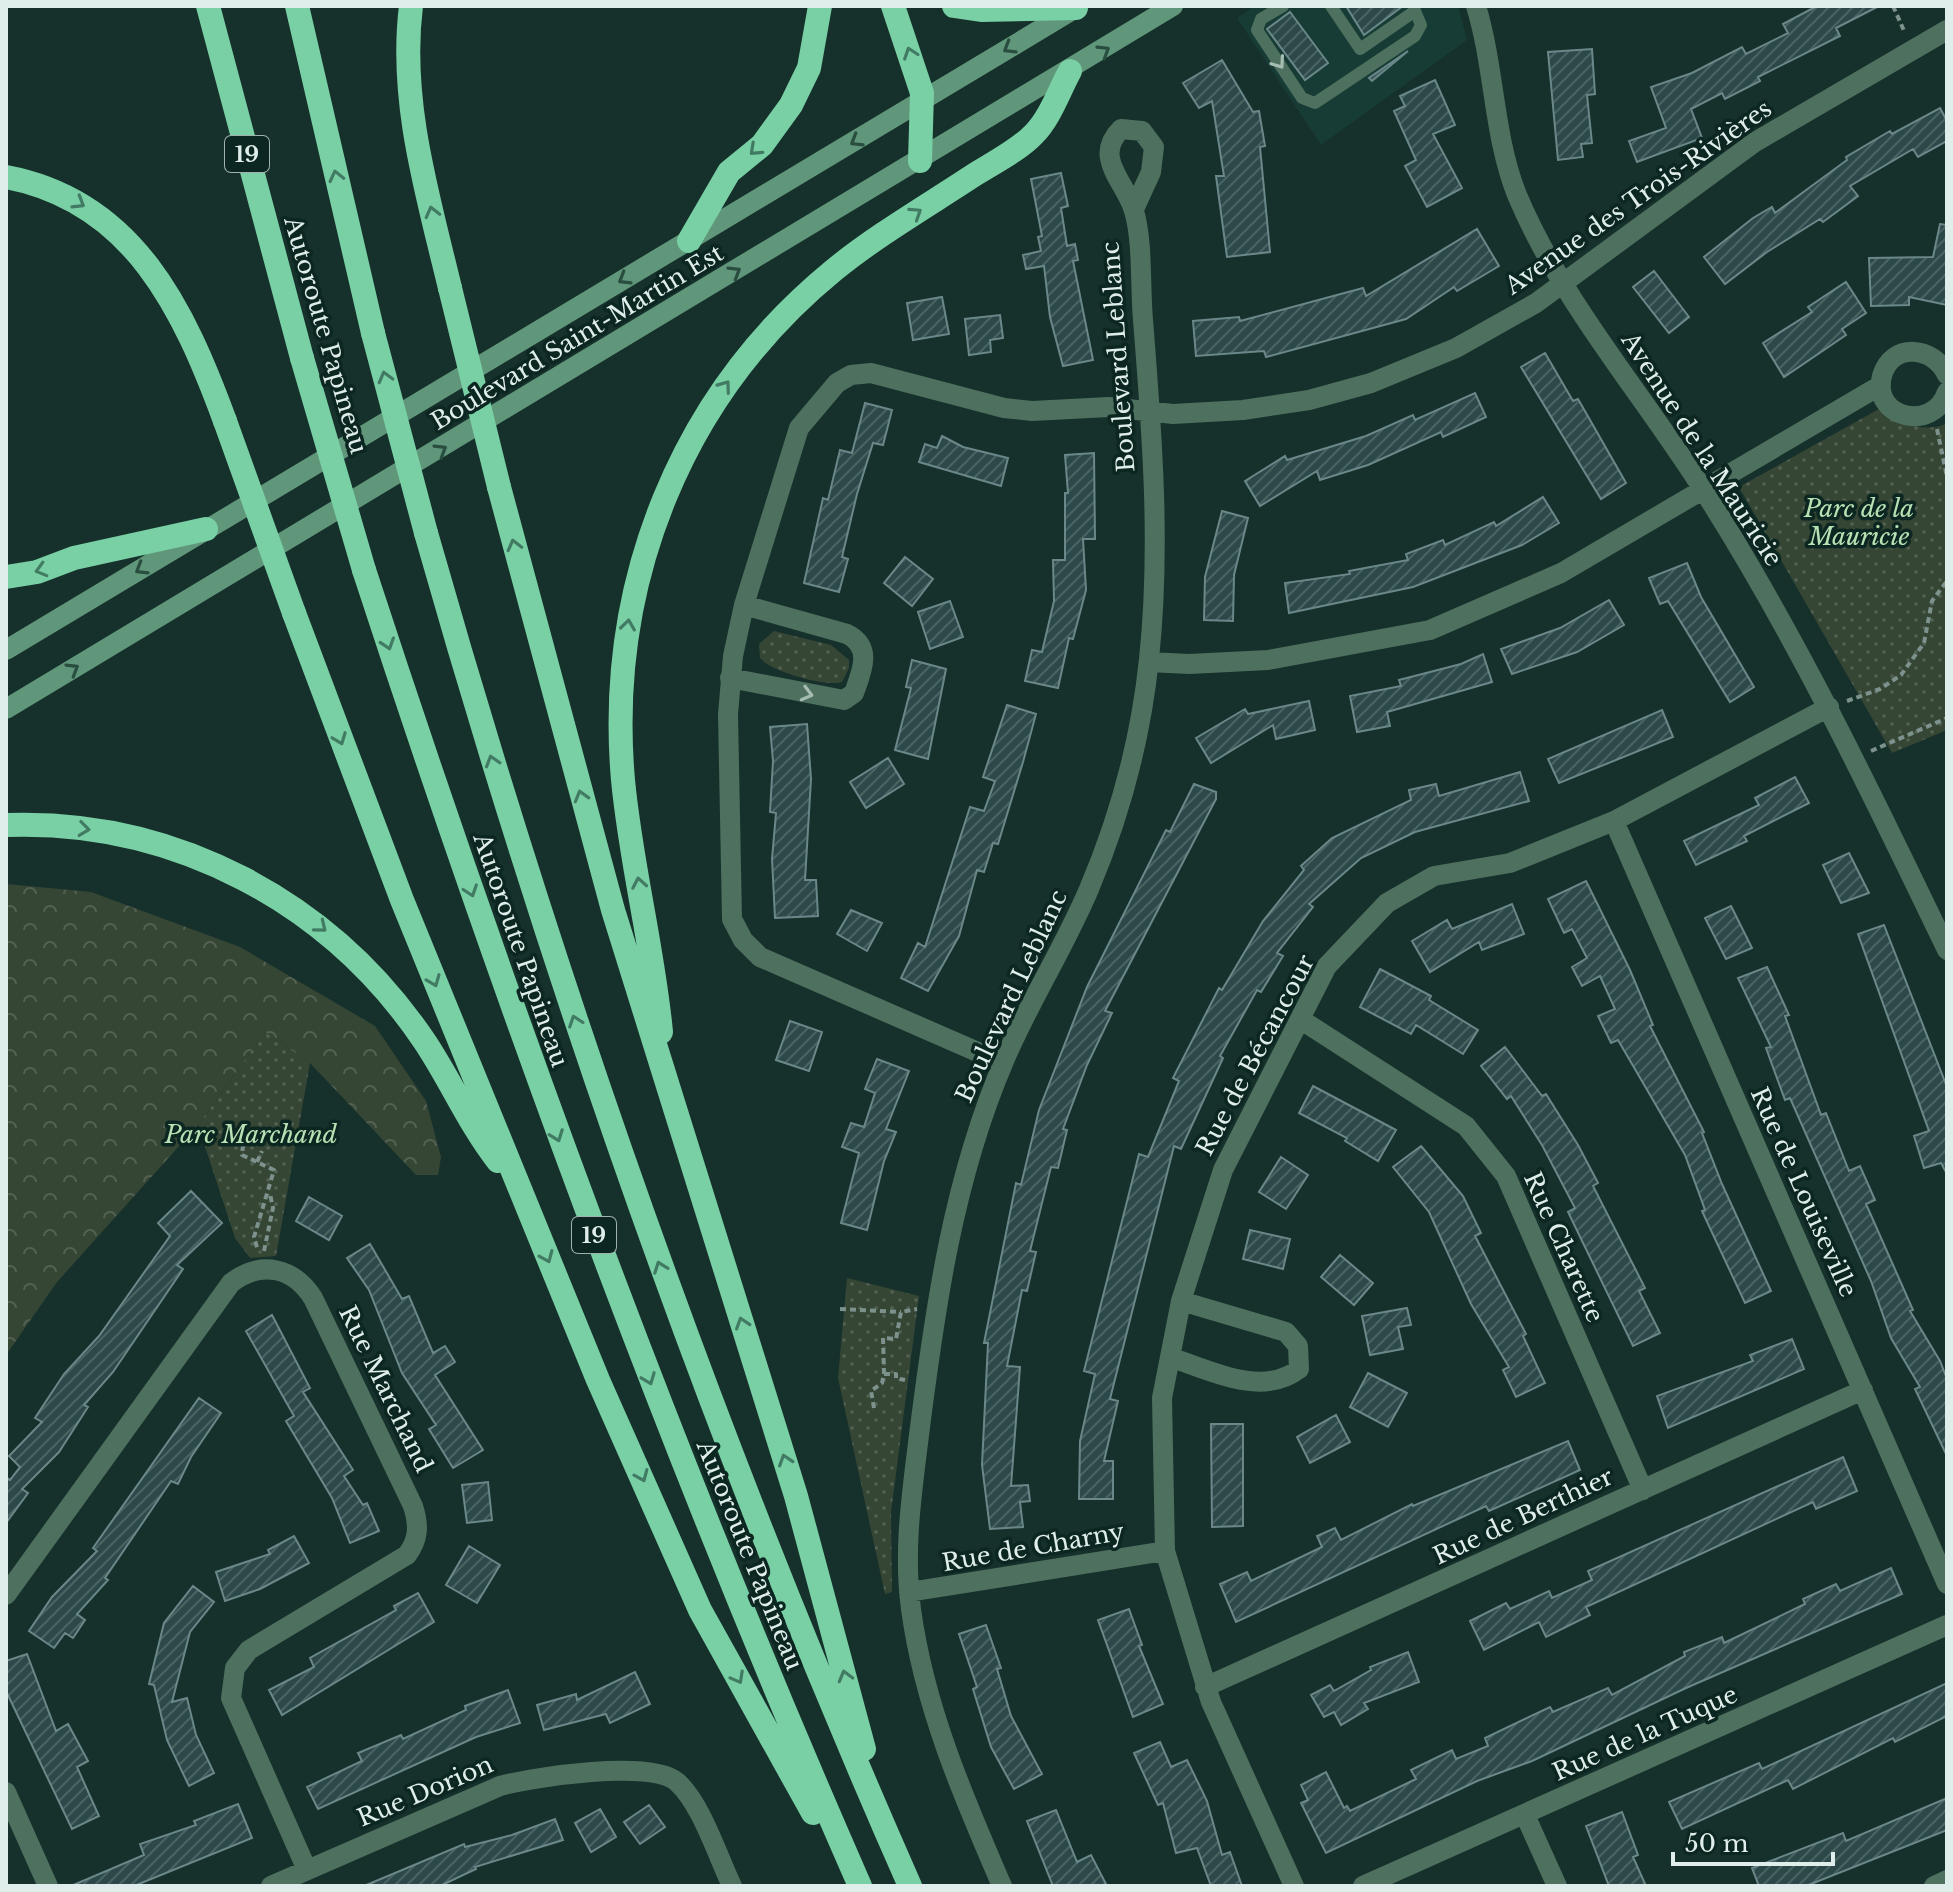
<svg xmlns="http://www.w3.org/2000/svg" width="1953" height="1892" viewBox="0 0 1953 1892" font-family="'Libre Baskerville',serif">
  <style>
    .built { fill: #173c35 }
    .grass { fill: url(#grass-dots) }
    .forest { fill: url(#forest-crowns) }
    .building { fill: url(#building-hatch); stroke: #6a8889; stroke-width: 2 }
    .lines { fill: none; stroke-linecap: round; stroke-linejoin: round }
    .path { stroke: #7d928d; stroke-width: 4; stroke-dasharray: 6 4; stroke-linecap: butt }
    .lane { stroke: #4e705e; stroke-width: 12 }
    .street { stroke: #4e705e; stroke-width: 20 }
    .secondary { stroke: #60977b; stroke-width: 20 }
    .highway { stroke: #79d0a5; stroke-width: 24 }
    .highway-bridge { stroke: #79d0a5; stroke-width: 24 }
    .oneway { stroke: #294e40 }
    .oneway2 { stroke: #427b63 }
    .oneway3 { stroke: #a5bcb2 }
    .labels { text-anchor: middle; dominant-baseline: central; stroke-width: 7; stroke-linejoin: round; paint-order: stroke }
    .shield { fill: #0c2621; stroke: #a0b2ae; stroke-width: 2 }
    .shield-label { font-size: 22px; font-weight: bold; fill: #dfeeea }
    .street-label { font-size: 24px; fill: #dfeeea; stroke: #0c2621 }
    .park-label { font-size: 24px; font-style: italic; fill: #b8e2b4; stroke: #0c2621 }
  </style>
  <defs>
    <pattern id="grass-dots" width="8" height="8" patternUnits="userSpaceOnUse" patternTransform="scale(2)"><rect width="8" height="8" fill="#364635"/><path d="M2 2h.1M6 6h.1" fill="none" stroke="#536152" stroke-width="1.8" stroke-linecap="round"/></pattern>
    <pattern id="forest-crowns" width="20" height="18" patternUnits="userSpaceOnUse" patternTransform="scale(2)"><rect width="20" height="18" fill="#364635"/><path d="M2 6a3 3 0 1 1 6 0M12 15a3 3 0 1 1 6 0" fill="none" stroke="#536152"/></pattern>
    <pattern id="building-hatch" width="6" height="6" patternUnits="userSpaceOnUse" patternTransform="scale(2)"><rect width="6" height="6" fill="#2c4849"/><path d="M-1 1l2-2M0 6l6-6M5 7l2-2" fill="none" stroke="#4a6363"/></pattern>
  </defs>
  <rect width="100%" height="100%" fill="#16302b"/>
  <!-- built -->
  <path class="built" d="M1255 6H1458L1467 40 1321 145 1237 18Z"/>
  <!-- grass -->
  <path class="grass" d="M1879 409C1897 421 1926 435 1947 423V730L1892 753 1739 487Z
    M774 631 831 645 849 660V668L842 682C825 687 770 671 760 658L759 644Z
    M265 1032 310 1063 276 1256 250 1258 235 1238 198 1125Z
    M847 1278 919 1296 891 1512 892 1592 885 1594 838 1378Z"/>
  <!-- forest -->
  <path class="forest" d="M6 884 91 892 240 947 375 1026 426 1101 441 1157 438 1175H416L310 1063 265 1032 198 1125 57 1282 6 1355Z"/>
  <!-- building -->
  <path class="building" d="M1346 6H1403L1364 35Z
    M1817 6H1879L1836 28 1840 36 1758 77 1760 81 1725 99 1722 93 1691 109 1702 138 1637 162 1629 141 1666 128 1651 87 1692 73 1742 47 1746 54 1788 33 1783 24Z
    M1290 12 1328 63 1305 80 1267 29Z
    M1592 49 1595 94 1587 95 1592 143 1581 144 1583 157 1558 160 1548 52Z
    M1408 51 1372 81 1369 78Z
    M1222 60 1253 112 1259 111 1265 146 1260 147 1270 252 1227 257 1216 176H1224L1212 101 1199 108 1183 83Z
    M1435 80 1455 125 1433 134 1462 188 1427 207 1405 166 1416 160 1394 111 1405 106 1400 96Z
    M1940 108 1947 121V141L1918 157 1913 149 1850 186 1858 196 1823 222 1820 219 1767 252 1725 284 1704 257 1753 218 1772 207 1775 213 1847 160 1846 157 1890 131 1892 134Z
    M1061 173 1068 206 1061 208 1067 246 1075 244 1078 260 1073 261 1093 360 1063 366 1050 317 1044 266 1026 269 1023 255 1041 251 1038 237 1042 236 1031 179Z
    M1940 224 1947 225V305L1909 297V305L1871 306 1869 258 1933 257Z
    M1477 229 1499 266 1457 291 1454 287 1406 319 1266 357 1264 351 1196 356 1193 321 1239 317 1240 321 1363 288 1366 296Z
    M1654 271 1689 317 1669 333 1633 287Z
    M1846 282 1866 313 1842 329 1846 335 1784 377 1763 343 1812 312 1808 307Z
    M942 297 949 334 913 340 907 303Z
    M1000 315 1003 338 990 340 991 352 969 355 965 319Z
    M1545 353 1573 401 1578 399 1626 483 1601 499 1521 367Z
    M1475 393 1486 417 1443 437 1441 432 1368 465 1320 480 1317 471 1260 506 1245 481 1285 456 1287 460 1366 436 1413 415 1415 420Z
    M865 403 892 410 883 445 873 443 857 494 842 557 848 559 839 592 804 583 823 498 828 500 840 450 852 453Z
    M942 436 963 447 1008 458 1001 486 919 462 925 444 937 448Z
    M1094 453 1095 539H1083L1086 590 1073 639 1069 638 1058 688 1025 681 1032 650 1042 652 1054 601 1053 560H1065V493H1068L1065 455Z
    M1543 497 1559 523 1522 545 1413 587 1289 613 1285 583 1350 574 1349 571 1408 560 1406 554 1443 540 1445 545 1494 522 1496 526Z
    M1222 511 1248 518 1234 575 1233 621 1204 620 1205 577Z
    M905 557 933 579 912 606 884 583Z
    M1687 563 1701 597 1754 687 1730 702 1668 601 1660 604 1649 578Z
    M1609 600 1624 625 1577 652 1512 674 1501 649 1560 628Z
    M950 601 963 637 930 649 918 612Z
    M1483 654 1492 682 1387 712 1390 726 1357 732 1350 696 1401 686 1399 680 1461 664Z
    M912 660 946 669 928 759 895 750 911 688 906 687Z
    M1309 701 1315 730 1276 739 1273 725 1211 763 1196 738 1245 709 1248 714Z
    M1007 705 1036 714 1023 762 998 844 993 843 984 872 977 870 959 936 928 991 901 978 918 943 925 947 970 807 984 811 995 781 983 777Z
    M1662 710 1673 737 1559 783 1548 759Z
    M807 724 811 779 805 880H816L818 916 775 918 772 859 776 813 770 812 773 761 770 727Z
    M888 758 904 784 866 808 850 782Z
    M1520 772 1529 801 1415 832 1361 858 1309 904 1313 907 1277 953 1283 956 1261 992 1257 990 1220 1056 1223 1058 1181 1149 1174 1146 1110 1399 1118 1401 1104 1461H1113V1499H1079L1080 1441 1095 1374 1084 1371 1139 1154 1148 1157 1179 1081 1173 1078 1219 988 1222 990 1263 921 1304 870 1301 866 1332 838 1411 800 1409 790 1436 784 1439 796Z
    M1795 777 1809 803 1744 836 1747 841 1696 865 1684 841 1759 805 1755 798Z
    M1194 784 1216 792V799L1105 1011 1112 1013 1087 1065 1063 1129 1067 1130 1058 1168 1051 1167 1030 1251 1036 1252 1027 1291 1022 1290 1007 1366 1020 1367 1011 1486 1028 1485 1030 1501 1020 1502 1023 1527 990 1529 982 1465 988 1343H984L1016 1183 1021 1185 1039 1110 1087 987 1166 830 1170 832Z
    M1849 853 1869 893 1841 903 1823 865Z
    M1586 881 1630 970 1653 1025 1650 1026 1704 1132 1702 1133 1722 1184 1771 1291 1745 1303 1702 1211 1705 1210 1685 1155 1618 1040 1611 1043 1598 1016 1615 1009 1600 976 1582 986 1572 967 1587 958 1572 929 1564 933 1548 899Z
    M1512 904 1524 934 1482 950 1479 942 1430 972 1412 941 1447 920 1452 929Z
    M1731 906 1752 948 1726 959 1705 918Z
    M851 910 882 923 867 951 837 934Z
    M1884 925 1947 1087V1174L1941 1163 1924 1168 1914 1136 1929 1131 1858 934Z
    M1767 967 1789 1015 1785 1016 1821 1115 1826 1113 1849 1171 1860 1166 1875 1200 1866 1204 1913 1310 1910 1311 1940 1361 1947 1379V1456L1915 1389 1920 1387 1891 1338 1871 1281 1790 1098 1785 1100 1766 1048 1771 1047 1738 978Z
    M1380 969 1431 996 1429 1000 1478 1030 1463 1054 1416 1025 1411 1034 1360 1007Z
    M790 1021 822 1032 809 1071 776 1060Z
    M1505 1047 1542 1096 1546 1094 1578 1145 1598 1183 1593 1186 1645 1288 1639 1291 1660 1333 1633 1346 1568 1212 1575 1208 1542 1145 1511 1096 1507 1099 1481 1066Z
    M877 1059 909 1071 886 1129 896 1132 884 1161 867 1230 841 1223 859 1153 842 1147 851 1123 864 1127 875 1093 865 1089Z
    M1313 1086 1396 1130 1378 1161 1345 1141 1347 1138 1299 1113Z
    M1421 1146 1463 1196 1481 1233 1475 1236 1526 1334 1523 1336 1545 1383 1516 1397 1503 1370 1509 1367 1471 1304 1429 1212 1393 1167Z
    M1281 1157 1308 1175 1286 1209 1259 1192Z
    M191 1191 222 1223 177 1265 183 1269 113 1372 84 1405 88 1407 59 1452 22 1489 28 1493 6 1523V1477L10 1480 20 1467 9 1456 42 1422 35 1418 64 1374 99 1336 170 1236 158 1223Z
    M309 1197 342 1216 329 1240 296 1221Z
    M1250 1230 1290 1239 1283 1269 1243 1259Z
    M370 1244 402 1299 409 1296 433 1353 445 1346 455 1362 435 1375 483 1450 453 1468 429 1429 436 1425 402 1373 369 1290 347 1258Z
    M1340 1255 1373 1283 1354 1305 1321 1277Z
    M1407 1308 1411 1325 1398 1327 1403 1349 1370 1355 1362 1316Z
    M272 1315 310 1388 303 1392 353 1470 344 1476 363 1505 367 1503 379 1531 350 1543 332 1498 286 1421 294 1416 246 1331Z
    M1792 1339 1804 1369 1668 1428 1657 1396 1753 1361 1750 1355Z
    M1368 1373 1407 1393 1388 1427 1350 1407Z
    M199 1398 221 1413 191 1457 178 1484 171 1481 105 1578 108 1580 77 1614 85 1620 73 1638 65 1633 54 1648 29 1631 52 1597 97 1551 93 1548Z
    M1336 1415 1350 1442 1310 1463 1297 1437Z
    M1211 1424H1243V1526L1212 1527Z
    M1568 1441 1580 1470 1489 1511 1486 1506 1236 1622 1220 1584 1247 1572 1251 1581 1322 1547 1317 1536 1335 1528 1341 1540 1412 1504 1413 1506Z
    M1843 1457 1857 1491 1816 1509 1813 1502 1586 1607 1590 1615 1546 1637 1539 1622 1484 1650 1470 1621 1506 1603 1510 1609 1549 1591 1552 1598 1592 1580 1588 1571Z
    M488 1482 492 1520 467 1523 462 1485Z
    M294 1536 309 1563 260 1589 225 1601 216 1572 270 1554 268 1550Z
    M469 1546 500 1565 477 1603 446 1585Z
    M1891 1568 1902 1594 1686 1688 1532 1761 1477 1781 1326 1853 1301 1803 1308 1800 1301 1785 1326 1772 1344 1808 1347 1806 1350 1811 1416 1779 1411 1770 1452 1750 1456 1759 1488 1746 1485 1738 1550 1707 1553 1712 1608 1688 1612 1695 1685 1656 1684 1652 1722 1637 1724 1643 1805 1604 1803 1599 1836 1584 1840 1591Z
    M193 1586 214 1602 190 1632 172 1702 187 1698 196 1735 214 1773 189 1786 167 1740 154 1685 149 1684 164 1623Z
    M418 1593 434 1622 282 1715 269 1690 314 1667 310 1658 396 1610 394 1606Z
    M1129 1609 1142 1645 1139 1646 1163 1704 1133 1717 1098 1620Z
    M986 1625 1001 1668 997 1669 1011 1716 1042 1774 1014 1789 991 1747 973 1689 977 1687 959 1634Z
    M1408 1652 1419 1682 1364 1703 1368 1709 1341 1725 1334 1712 1324 1717 1311 1695 1330 1685 1334 1691 1371 1670 1370 1667Z
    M27 1654 56 1731 68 1724 88 1761 77 1767 99 1816 72 1829 6 1691V1661Z
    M635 1672 650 1704 610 1723 606 1714 544 1730 537 1705 576 1694 577 1700Z
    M1947 1683V1716L1895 1742 1893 1738 1793 1789 1788 1780 1682 1829 1669 1802 1759 1763 1762 1769Z
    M508 1690 520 1723 476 1737 318 1809 307 1787 362 1761 358 1753 401 1735 403 1739 466 1710 465 1706Z
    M1160 1742 1171 1767 1187 1760 1207 1801 1222 1855 1230 1852 1242 1886H1211L1197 1848 1176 1853 1163 1803 1158 1805 1134 1753Z
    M1947 1798V1830L1806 1886H1759L1752 1868 1843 1833 1846 1841Z
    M238 1804 252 1838 134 1886H71L144 1855 140 1844 196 1825 194 1821Z
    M649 1805 665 1827 640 1844 624 1822Z
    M600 1809 616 1837 591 1852 575 1823Z
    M1056 1810 1077 1862 1091 1855 1107 1886H1053L1027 1821Z
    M1622 1812 1638 1855 1633 1857 1646 1886H1609L1586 1826Z
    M555 1819 563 1840 475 1867 476 1869 440 1886H364L464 1844 465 1847 512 1835Z"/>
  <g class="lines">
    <!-- path -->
    <path class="path" d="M1893 6 1905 33
      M1937 429 1947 477
      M1847 701 1880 689 1901 675 1924 643 1932 601 1947 581
      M1871 751 1947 718
      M245 1125 242 1155 274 1170 254 1237 258 1251
      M257 1162 262 1151
      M264 1251 273 1208 270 1194
      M840 1309 901 1312
      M884 1374 883 1338 896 1339 901 1312 917 1309
      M874 1408 871 1391 882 1383 884 1374H896V1378L905 1380"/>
    <!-- lane -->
    <path class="lane" d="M1283 6 1261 19 1257 30 1302 98 1315 103 1415 36 1421 25 1415 11
      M1331 6 1360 49 1415 11 1414 6"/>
    <!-- street -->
    <path class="street" d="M1476 6C1495 68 1493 135 1517 195 1562 302 1642 393 1704 491 1797 637 1872 794 1947 950
      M1947 375C1935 347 1892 341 1882 376 1871 418 1933 433 1947 392
      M1149 662 1189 664 1268 660 1430 630 1561 573 1881 385
      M730 678 844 700 854 693C862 671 873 647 847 634L744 605
      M1614 821 1947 1584
      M1300 1019 1466 1126 1506 1176 1643 1490
      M1003 1063 760 957 743 940 732 919 728 714 733 656 744 605 799 428 837 383 851 375 871 373 1004 408 1032 411 1109 407 1173 414 1243 410 1309 400 1371 383 1456 348 1536 303 1755 142 1947 30
      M1170 1357C1209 1370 1262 1398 1299 1369L1298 1346 1286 1332 1181 1301
      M909 1592 1165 1551
      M6 1595 231 1283C261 1260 293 1267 313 1298L413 1506C419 1525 419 1539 407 1555L249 1650 235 1668 231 1698 307 1870
      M1205 1687 1863 1390
      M6 1792 48 1886
      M1525 1815 1557 1886
      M271 1886 500 1786C534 1777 651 1759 677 1782 701 1803 718 1857 732 1886
      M1002 1886C963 1796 924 1706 911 1609 903 1550 912 1493 919 1435 935 1308 953 1180 1004 1061 1029 1002 1064 948 1089 889 1120 816 1141 737 1149 659 1161 547 1152 432 1143 320 1140 287 1143 241 1134 211 1126 182 1092 158 1121 129L1142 131 1154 147 1151 172 1134 209
      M1294 1886 1211 1702 1165 1551 1162 1398 1181 1301 1223 1170 1327 966 1387 903 1434 876 1510 863 1614 821 1829 707
      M1363 1886 1947 1625
      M1934 1886 1947 1880"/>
    <!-- secondary -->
    <path class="secondary" d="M6 650 1076 8
      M6 709 1173 6"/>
    <!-- highway -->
    <path class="highway" d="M208 6 302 358
      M297 6 373 333
      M411 6C399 101 428 196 450 288
      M893 6 922 93 920 161
      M954 6 981 10 1076 8
      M6 177C134 201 184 310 225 421
      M689 241 729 172 762 145 791 105 809 68 820 6
      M499 487 613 910 796 1496 864 1749
      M426 533C557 995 716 1447 910 1886
      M364 570C510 1017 671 1456 860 1886
      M6 577 37 572 74 558 206 529
      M294 613 402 900 598 1380 700 1610 813 1813
      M6 825C175 819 331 902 425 1042 451 1081 469 1124 498 1161
      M661 1032C653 947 631 865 623 780 606 584 680 396 834 270 877 235 927 206 974 175 993 163 1019 150 1034 134 1050 118 1059 91 1070 71"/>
    <!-- highway-bridge -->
    <path class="highway-bridge" d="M450 288 499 487
      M373 333 426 533
      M302 358 364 570
      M225 421 294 613"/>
  </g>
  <!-- one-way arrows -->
  <defs><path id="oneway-chevron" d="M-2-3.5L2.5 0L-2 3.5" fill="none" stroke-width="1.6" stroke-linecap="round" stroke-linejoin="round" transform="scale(2)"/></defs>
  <g class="oneway">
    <use href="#oneway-chevron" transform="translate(1009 48) rotate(149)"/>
    <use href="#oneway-chevron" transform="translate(1104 51) rotate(-32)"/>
    <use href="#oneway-chevron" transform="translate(856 141) rotate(149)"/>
    <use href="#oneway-chevron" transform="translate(735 272) rotate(-31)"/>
    <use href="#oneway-chevron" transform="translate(624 279) rotate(149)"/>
    <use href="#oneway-chevron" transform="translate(441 450) rotate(-31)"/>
    <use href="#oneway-chevron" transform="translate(141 569) rotate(149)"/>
    <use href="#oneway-chevron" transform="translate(73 669) rotate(-31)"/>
  </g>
  <g class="oneway2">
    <use href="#oneway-chevron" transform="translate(910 53) rotate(-109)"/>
    <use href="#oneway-chevron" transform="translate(755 150) rotate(137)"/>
    <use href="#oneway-chevron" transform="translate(336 176) rotate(-103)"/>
    <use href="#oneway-chevron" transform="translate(79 203) rotate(31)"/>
    <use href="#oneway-chevron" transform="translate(432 212) rotate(-104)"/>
    <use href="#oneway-chevron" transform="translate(916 213) rotate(-33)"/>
    <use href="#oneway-chevron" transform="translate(385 377) rotate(-105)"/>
    <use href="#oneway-chevron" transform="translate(725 386) rotate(-54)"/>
    <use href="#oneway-chevron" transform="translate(514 545) rotate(-104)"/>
    <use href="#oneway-chevron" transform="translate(41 570) rotate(164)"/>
    <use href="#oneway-chevron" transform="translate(628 625) rotate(-82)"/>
    <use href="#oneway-chevron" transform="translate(388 644) rotate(72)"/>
    <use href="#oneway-chevron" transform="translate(340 739) rotate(69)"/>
    <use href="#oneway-chevron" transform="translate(492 761) rotate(-107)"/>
    <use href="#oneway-chevron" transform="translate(581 796) rotate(-106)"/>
    <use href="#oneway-chevron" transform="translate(84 829) rotate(7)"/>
    <use href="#oneway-chevron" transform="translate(639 883) rotate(-100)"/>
    <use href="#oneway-chevron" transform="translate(471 891) rotate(71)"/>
    <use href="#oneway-chevron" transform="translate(321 927) rotate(39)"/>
    <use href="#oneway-chevron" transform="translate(434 981) rotate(68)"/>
    <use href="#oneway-chevron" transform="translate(575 1021) rotate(-109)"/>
    <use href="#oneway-chevron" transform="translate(557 1136) rotate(70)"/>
    <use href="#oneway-chevron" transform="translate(547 1257) rotate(67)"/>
    <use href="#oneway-chevron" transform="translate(660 1267) rotate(-110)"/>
    <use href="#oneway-chevron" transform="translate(742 1323) rotate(-108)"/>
    <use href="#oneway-chevron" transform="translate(649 1379) rotate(69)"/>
    <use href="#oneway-chevron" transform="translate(785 1460) rotate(-108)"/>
    <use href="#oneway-chevron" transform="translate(642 1476) rotate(67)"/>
    <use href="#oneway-chevron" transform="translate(845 1676) rotate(-105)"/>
    <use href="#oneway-chevron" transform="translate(738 1678) rotate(61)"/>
  </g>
  <g class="oneway3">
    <use href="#oneway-chevron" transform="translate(1279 63) rotate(55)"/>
    <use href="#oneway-chevron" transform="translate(807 694) rotate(15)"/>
  </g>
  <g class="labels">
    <!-- shield labels -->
    <g class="shield">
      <rect x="225" y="136" width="44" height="36" rx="6"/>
      <rect x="572" y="1217" width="44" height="36" rx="6"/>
    </g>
    <g class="shield-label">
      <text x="247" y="154">19</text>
      <text x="594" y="1235">19</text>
    </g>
    <!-- street labels -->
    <g class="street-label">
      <text transform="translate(1638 197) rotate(-35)">Avenue des Trois-Rivières</text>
      <text transform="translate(326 335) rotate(74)">Autoroute Papineau</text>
      <text transform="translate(577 337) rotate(-31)">Boulevard Saint-Martin Est</text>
      <text transform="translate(1118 357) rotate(-94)">Boulevard Leblanc</text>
      <text transform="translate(1702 449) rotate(57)">Avenue de la Mauricie</text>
      <text transform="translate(521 950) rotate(71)">Autoroute Papineau</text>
      <text transform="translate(1011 996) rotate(-65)">Boulevard Leblanc</text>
      <text transform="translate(1255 1055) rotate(-62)">Rue de Bécancour</text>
      <text transform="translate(1804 1192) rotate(66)">Rue de Louiseville</text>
      <text transform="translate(1564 1247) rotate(66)">Rue Charette</text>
      <text transform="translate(386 1389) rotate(64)">Rue Marchand</text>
      <text transform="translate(1523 1516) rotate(-25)">Rue de Berthier</text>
      <text transform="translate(1033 1547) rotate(-10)">Rue de Charny</text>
      <text transform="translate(750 1555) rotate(68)">Autoroute Papineau</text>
      <text transform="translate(1645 1733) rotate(-24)">Rue de la Tuque</text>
      <text transform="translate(425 1791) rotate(-23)">Rue Dorion</text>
    </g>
    <!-- park labels -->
    <g class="park-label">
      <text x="1859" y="508">Parc de la<tspan x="1859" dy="28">Mauricie</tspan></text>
      <text x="251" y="1134">Parc Marchand</text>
    </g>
  </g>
  <!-- border -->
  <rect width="1953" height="1892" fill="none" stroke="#dfeeea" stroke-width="16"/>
  <!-- scale -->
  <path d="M1673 1852v12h160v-12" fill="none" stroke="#dfeeea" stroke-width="4"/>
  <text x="1685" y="1852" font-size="24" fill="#dfeeea" stroke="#0c2621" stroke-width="6" paint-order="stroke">50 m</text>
</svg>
